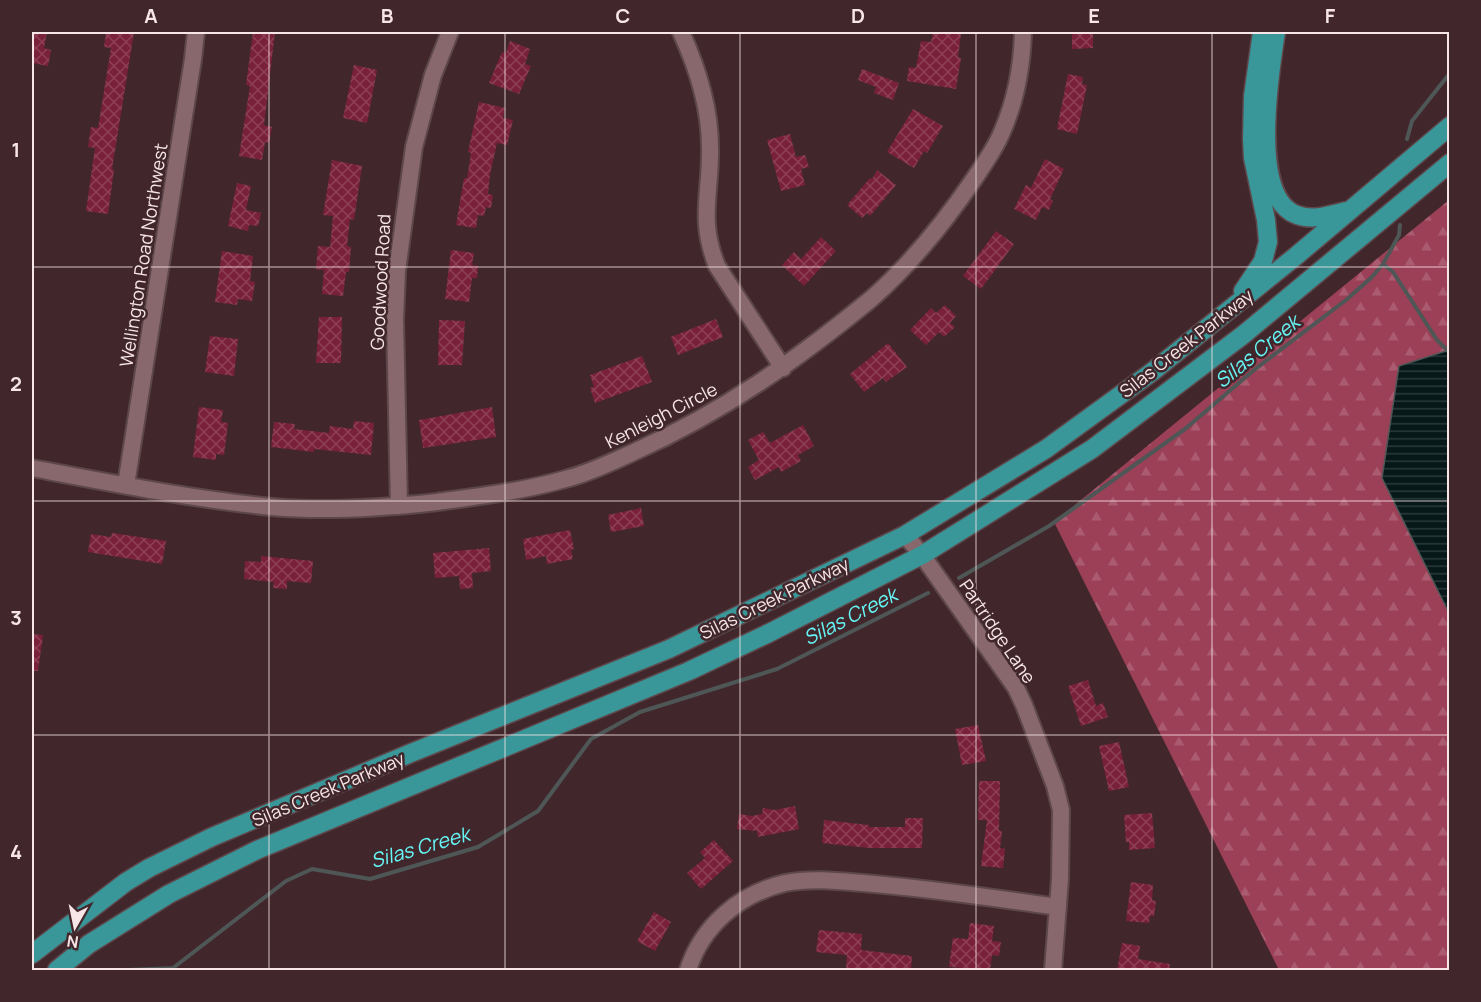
<svg xmlns="http://www.w3.org/2000/svg" width="1481" height="1002" viewBox="0 0 1481 1002" font-family="Manrope,sans-serif">
  <style>
    .forest { fill: url(#forest-firs) }
    .water { fill: url(#water-rules); stroke: #4e5656; stroke-width: 1.5 }
    .lines { fill: none; stroke-linecap: round; stroke-linejoin: round }
    .stream { stroke: #4e5656; stroke-width: 4 }
    .building { fill: url(#building-cross-hatch) }
    .minor-casing { stroke: #5d474b; stroke-width: 20 }
    .major-casing { stroke: #5d474b; stroke-width: 21 }
    .minor { stroke: #88686d; stroke-width: 16 }
    .major { stroke: #3a9799; stroke-width: 18 }
    .grid { fill: none; stroke: #f7e5e7; stroke-width: 1.5; stroke-opacity: 0.55 }
    .labels { text-anchor: middle; dominant-baseline: central; stroke-width: 5; stroke-linejoin: round; paint-order: stroke }
    .street-label { font-size: 18px; fill: #f7e5e7; stroke: #41272c }
    .water-label { font-size: 20px; font-style: italic; fill: #66f6f5; stroke: #41272c }
    .neatline { fill: none; stroke: #f7e5e7; stroke-width: 2 }
    .grid-label { font-size: 20px; text-anchor: middle; font-weight: bold; fill: #f7e5e7 }
  </style>
  <defs>
    <pattern id="forest-firs" width="22" height="20" patternUnits="userSpaceOnUse" patternTransform="scale(1.5)"><rect width="22" height="20" fill="#9c4057"/><path d="M5 1l3.5 6h-7zM16 11l3.5 6h-7z" fill="#ab5b6f"/></pattern>
    <pattern id="water-rules" width="6" height="5" patternUnits="userSpaceOnUse" patternTransform="scale(1.5)"><rect width="6" height="5" fill="#061818"/><path d="M0 2.5h6" fill="none" stroke="#2b393a"/></pattern>
    <pattern id="building-cross-hatch" width="8" height="8" patternUnits="userSpaceOnUse" patternTransform="scale(1.5)"><rect width="8" height="8" fill="#79203a"/><path d="M0 0l8 8M0 8l8-8" fill="none" stroke="#8d4056"/></pattern>
  </defs>
  <rect width="100%" height="100%" fill="#41272c"/>
  <!-- forest -->
  <path class="forest" d="M1449 200V970H1279L1054 522Z"/>
  <!-- water -->
  <path class="water" d="M1449 350H1450L1449 613 1382 478 1399 366Z"/>
  <g class="lines">
    <!-- stream -->
    <path class="stream" d="M1407 139 1412 121 1450 73
      M1383 264 1393 272 1437 340 1450 353
      M959 578 1049 526 1185 429 1254 370 1346 300 1372 277 1383 264 1399 235 1400 225
      M128 970 173 968 286 881 312 869 370 879 478 847 538 811 591 739 640 712 777 669 928 593"/>
  </g>
  <!-- building -->
  <path class="building" d="M32 32H47L44 48 51 50 48 66 32 63Z
    M106 32H134L112 169 114 170 108 214 86 211 95 148 88 147 91 127 98 128 111 48 104 47Z
    M253 32H275L264 125 272 127 269 143 265 142 262 160 239 156 250 86 246 85Z
    M933 32 961 34 958 57 961 58 956 89 907 81 909 67 916 68 921 41 931 42Z
    M1072 32H1093V48L1072 49Z
    M510 41 530 49 525 64 531 66 519 94 489 83 502 52 506 53Z
    M354 65 377 70 367 123 343 118Z
    M862 69 899 83 893 100 874 93 876 87 858 80Z
    M1068 74 1083 77 1082 84 1087 85 1077 134 1057 129Z
    M479 102 505 108 503 118 513 120 507 145 497 143 490 174 488 194 493 195 491 208 486 207 484 216 478 215 476 228 456 225 464 178 467 179 471 153 468 152Z
    M913 109 943 126 927 153 924 151 914 168 887 152Z
    M790 134 796 157 805 155 809 167 801 169 805 185 781 191 767 140Z
    M1045 159 1064 169 1050 199 1053 201 1049 210 1042 207 1036 220 1014 209 1026 185 1031 188Z
    M332 160 362 166 354 220 350 219 347 246 351 247 349 272H346L343 296 322 294 324 270 316 269 318 246 330 247 333 216 323 215Z
    M877 170 896 185 870 216 867 213 862 218 847 205 870 178 872 179Z
    M237 183 251 186 246 210 261 213 258 226 249 225 248 231 228 226Z
    M996 231 1014 244 981 289 963 276Z
    M821 237 836 251 804 286 782 265 794 252 801 259Z
    M451 250 474 253 472 265 478 266 477 278H472L469 302 445 299Z
    M222 251 253 256 250 281 255 282 252 301 238 299 237 305 215 302Z
    M945 305 956 316 950 323 955 327 944 337 939 332 926 345 910 330 931 308 936 313Z
    M319 317H342L341 363H316Z
    M716 319 723 337 678 355 671 337Z
    M439 320 465 321 462 365H438Z
    M210 336 238 339 234 376 205 372Z
    M888 343 907 367 886 382 883 378 864 392 850 374Z
    M642 356 652 382 595 403 590 388 594 387 590 375Z
    M199 407 223 410 221 422 228 423 224 455 216 454V460L193 457Z
    M492 407 496 437 423 448 419 420Z
    M354 421 374 423 371 455 314 449V452L271 447 274 422 295 424 294 429 329 433 330 426 353 429Z
    M803 425 814 446 798 455 801 461 781 472 779 467 755 480 748 467 759 460 748 440 763 432 770 443Z
    M641 508 644 526 611 532 608 515Z
    M570 530 574 549 571 550 573 559 547 564 546 556 526 560 523 539Z
    M112 533 166 541 162 564 88 552 91 534 111 537Z
    M489 548 491 571 472 573 473 588 460 589 459 576 435 578 433 553Z
    M261 556 313 561 311 583 287 581V589L273 588 274 582 244 579 245 561 261 562Z
    M32 634 43 635 38 671H32Z
    M1088 680 1096 706 1103 703 1108 717 1081 726 1068 686Z
    M978 725 986 761 962 765 955 729Z
    M1119 742 1129 787 1109 791 1099 746Z
    M979 781H1000L999 831H1002L1000 848 1005 849 1003 868 981 866 987 820H978Z
    M795 806 799 829 758 837 757 831 737 829 739 814 752 816 762 814 763 808 775 810Z
    M1152 813 1155 848 1129 850V842H1126L1124 815Z
    M905 818H923L922 848H869L822 843 824 820 869 825V827H905Z
    M714 840 733 861 701 889 687 873 705 858 700 852Z
    M1131 882 1153 885 1152 900 1156 901 1154 916H1150L1149 923 1126 921Z
    M654 912 671 922 655 951 637 941Z
    M970 923 994 926 992 941 1001 942 999 956 992 955 990 970 949 967 953 938 968 939Z
    M819 930 862 934 861 950 912 956 911 970H875L846 968 847 955 816 952Z
    M1122 943 1140 946 1138 959 1170 964 1169 970H1117Z"/>
  <g class="lines">
    <defs>
      <path id="minor" d="M681 32C697 67 710 108 710 147 711 194 698 219 717 266L783 368
        M32 468C111 483 192 499 272 507 327 512 383 508 437 502 481 496 525 491 569 478 592 472 614 461 636 451 723 412 798 359 871 299 911 264 944 223 974 179 984 164 995 149 1002 132 1016 100 1022 67 1023 32
        M126 485 193 59 196 32
        M399 506 395 320 397 271 414 147 433 75 450 32
        M905 535 922 555 1016 688 1024 705 1055 786 1061 810 1060 879 1053 970
        M688 970C702 926 739 894 785 883 810 878 838 881 863 883 928 888 993 898 1058 907"/>
      <path id="major" d="M1276 32C1270 70 1249 198 1297 215 1313 221 1330 215 1346 211
        M1243 291 1263 261 1268 242 1266 220 1253 158 1252 139 1253 96 1262 32
        M32 954 126 882 149 868 212 837 411 753 669 649 905 535 1046 449 1152 372 1296 256 1450 126
        M57 970 89 944 169 894 257 850 689 671 769 633 922 555 1092 449 1243 335 1450 163"/>
    </defs>
    <!-- minor casing -->
    <use href="#minor" class="minor-casing"/>
    <!-- major casing -->
    <use href="#major" class="major-casing"/>
    <!-- minor -->
    <use href="#minor" class="minor"/>
    <!-- major -->
    <use href="#major" class="major"/>
  </g>
  <!-- grid -->
  <path class="grid" d="M269 32V970M505 32V970M740 32V970M976 32V970M1212 32V970M32 267H1450M32 501H1450M32 735H1450"/>
  <g class="labels">
    <!-- street labels -->
    <g class="street-label">
      <text transform="translate(143 255) rotate(-81)">Wellington Road Northwest</text>
      <text transform="translate(380 282) rotate(-87)">Goodwood Road</text>
      <text transform="translate(1186 343) rotate(-38)">Silas Creek Parkway</text>
      <text transform="translate(661 415) rotate(-27)">Kenleigh Circle</text>
      <text transform="translate(774 598) rotate(-26)">Silas Creek Parkway</text>
      <text transform="translate(998 631) rotate(56)">Partridge Lane</text>
      <text transform="translate(328 789) rotate(-23)">Silas Creek Parkway</text>
    </g>
    <!-- water labels -->
    <g class="water-label">
      <text transform="translate(1257 351) rotate(-39)">Silas Creek</text>
      <text transform="translate(850 616) rotate(-27)">Silas Creek</text>
      <text transform="translate(420 847) rotate(-16)">Silas Creek</text>
    </g>
  </g>
  <!-- border -->
  <rect width="1481" height="1002" fill="none" stroke="#41272c" stroke-width="66"/>
  <!-- north arrow -->
  <g transform="translate(75 927) rotate(189)" stroke="#41272c" stroke-width="4.5" paint-order="stroke">
  <path d="M0-4.5L10 22L0 15L-10 22Z" fill="#f7e5e7"/>
  <text y="-9" font-size="16" font-weight="bold" text-anchor="middle" fill="#f7e5e7">N</text>
  </g>
  <rect x="33" y="33" width="1415" height="936" class="neatline"/>
  <g class="grid-label">
    <text x="151" y="23">A</text>
    <text x="387" y="23">B</text>
    <text x="623" y="23">C</text>
    <text x="858" y="23">D</text>
    <text x="1094" y="23">E</text>
    <text x="1330" y="23">F</text>
    <text x="16" y="157">1</text>
    <text x="16" y="391">2</text>
    <text x="16" y="625">3</text>
    <text x="16" y="859">4</text>
  </g>
</svg>
